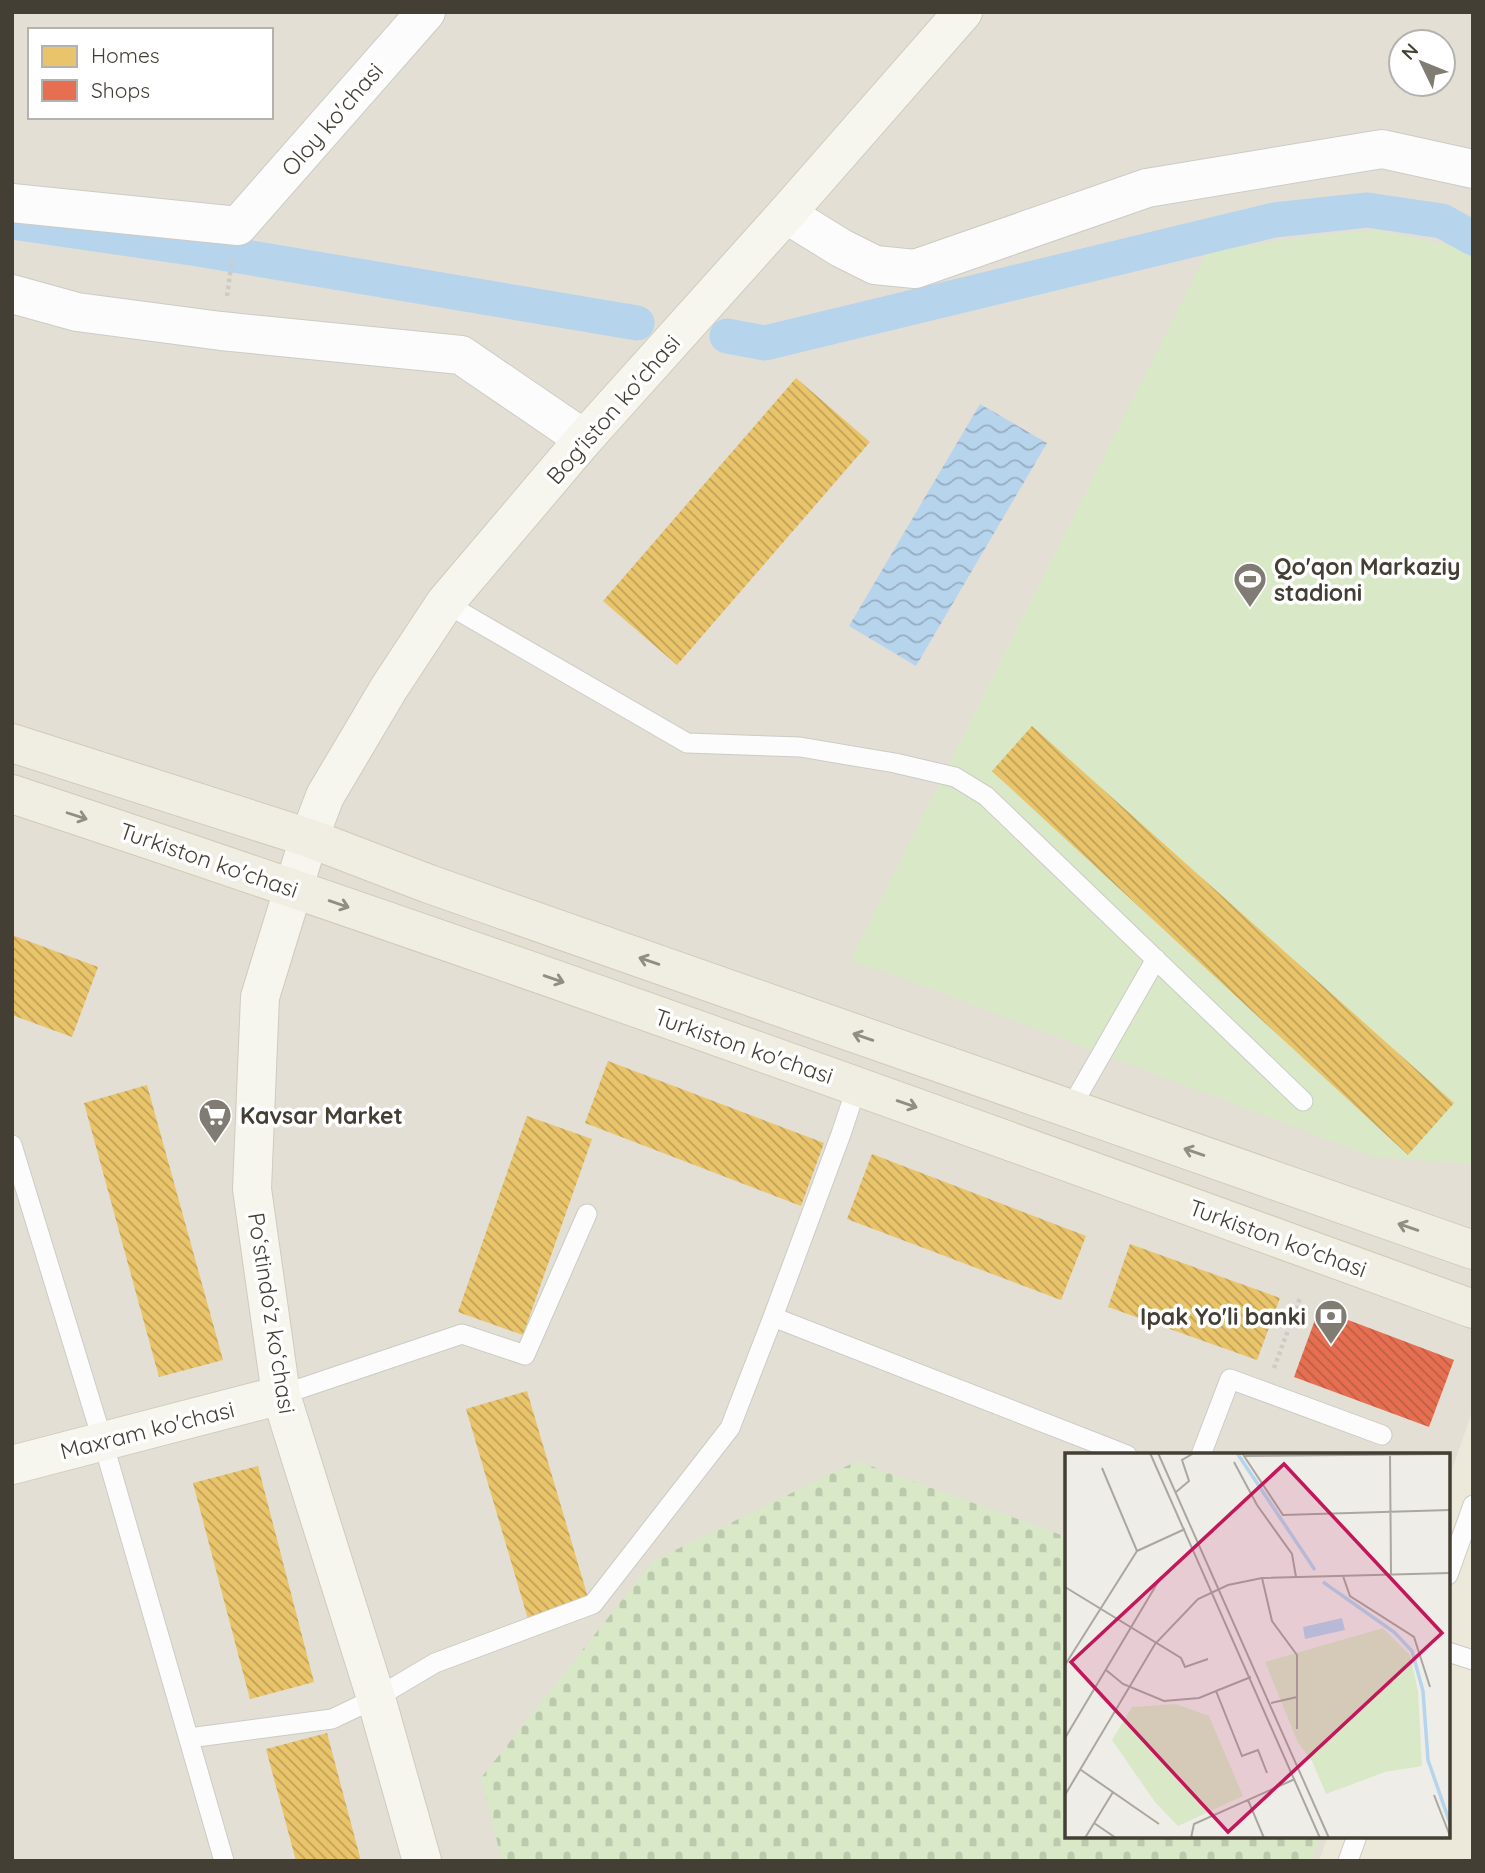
<svg xmlns="http://www.w3.org/2000/svg" width="1485" height="1873" viewBox="0 0 1485 1873" font-family="Quicksand,sans-serif">
  <style>
    .residential { fill: #e3dfd5; fill-rule: evenodd }
    .education { fill: #ece9da }
    .cemetery { fill: url(#cemetery-stones) }
    .pitch { fill: #d9e9c8 }
    .water { fill: url(#water-waves) }
    .homes { fill: url(#homes-back-hatch) }
    .shops { fill: url(#shops-back-hatch) }
    .lines { fill: none; stroke-linecap: round; stroke-linejoin: round }
    .canal { stroke: #b7d4ed; stroke-width: 35 }
    .lane-casing { stroke: #cccbc5; stroke-width: 21 }
    .street-casing { stroke: #cccbc5; stroke-width: 40 }
    .secondary-casing { stroke: #cecbbf; stroke-width: 40 }
    .primary-casing { stroke: #d1cbb5; stroke-width: 40 }
    .path { stroke: #cdcbc6; stroke-width: 4.5; stroke-dasharray: 3.5 3.5; stroke-linecap: butt }
    .lane { stroke: #fcfcfc; stroke-width: 19 }
    .street { stroke: #fcfcfc; stroke-width: 38 }
    .secondary { stroke: #f6f5ee; stroke-width: 38 }
    .primary { stroke: #f0ede3; stroke-width: 38 }
    .oneway { stroke: #918d83 }
    .labels { text-anchor: middle; dominant-baseline: central; stroke-width: 7; stroke-linejoin: round; paint-order: stroke }
    .street-label { font-size: 23px; fill: #443f34; stroke: #fff }
    .poi-label { font-size: 23px; font-weight: bold; fill: #443f34; stroke: #fff; text-anchor: start }
    .inset-river { fill: none; stroke: #b7d4ed; stroke-width: 3.5 }
    .inset-road { fill: none; stroke: #aaa7a0; stroke-width: 2 }
    .view { fill: #c2185b; fill-opacity: 0.15; stroke: #c2185b; stroke-width: 3.5 }
    .inset-edge { fill: none; stroke: #443f34; stroke-width: 3.5 }
  </style>
  <defs>
    <pattern id="cemetery-stones" width="16" height="16" patternUnits="userSpaceOnUse" patternTransform="scale(1.75)"><rect width="16" height="16" fill="#d9e9c8"/><path d="M2 7V4a2 2 0 0 1 4 0v3zM10 15v-3a2 2 0 0 1 4 0v3z" fill="#bbc9ac"/></pattern>
    <pattern id="water-waves" width="16" height="10" patternUnits="userSpaceOnUse" patternTransform="scale(1.75)"><rect width="16" height="10" fill="#b7d4ed"/><path d="M0 5q4-4 8 0t8 0" fill="none" stroke="#96adc1"/></pattern>
    <pattern id="homes-back-hatch" width="6" height="6" patternUnits="userSpaceOnUse" patternTransform="scale(1.75)"><rect width="6" height="6" fill="#e9c46a"/><path d="M-1 5l2 2M0 0l6 6M5-1l2 2" fill="none" stroke="#bea158"/></pattern>
    <pattern id="shops-back-hatch" width="6" height="6" patternUnits="userSpaceOnUse" patternTransform="scale(1.75)"><rect width="6" height="6" fill="#e76f51"/><path d="M-1 5l2 2M0 0l6 6M5-1l2 2" fill="none" stroke="#bd5d44"/></pattern>
  </defs>
  <rect width="100%" height="100%" fill="#eeede8"/>
  <!-- residential -->
  <path class="residential" d="M12 12H1473V1861H12ZM30 30H271V117H30ZM1401 42H1443V84H1401ZM1067 1455H1448V1836H1067Z"/>
  <!-- education -->
  <path class="education" d="M1473 1409V1861H1319L1328 1836H1448V1481Z"/>
  <!-- cemetery -->
  <path class="cemetery" d="M857 1461 1067 1537V1836H1320L1312 1861H502L481 1778 653 1561Z"/>
  <!-- pitch -->
  <path class="pitch" d="M1376 230 1453 246 1473 258V1164L1374 1157 894 975 850 961 1207 252 1305 237Z"/>
  <!-- water -->
  <path class="water" d="M980 404 1047 443 916 666 849 626Z"/>
  <!-- homes -->
  <path class="homes" d="M796 378 870 442 677 665 603 601Z
    M1032 726 1454 1103 1408 1155 992 771Z
    M12 935 98 967 72 1037 12 1015Z
    M608 1061 824 1143 801 1206 585 1123Z
    M147 1085 223 1360 159 1377 84 1103Z
    M527 1116 592 1139 523 1335 458 1312Z
    M872 1154 1086 1236 1061 1300 847 1219Z
    M1130 1244 1280 1298 1257 1360 1108 1307Z
    M527 1391 589 1601 528 1619 466 1409Z
    M258 1466 314 1682 250 1699 193 1483Z
    M327 1733 361 1861H296L266 1749Z"/>
  <!-- shops -->
  <path class="shops" d="M1319 1309 1454 1360 1429 1427 1294 1377Z"/>
  <g class="lines">
    <!-- canal -->
    <path class="canal" d="M12 222 198 249 637 323
      M727 336 765 343 1274 220 1367 210 1442 221 1473 238"/>
    <defs>
      <path id="lane" d="M445 603 687 743 800 747 895 763 955 777 986 796 1303 1101
        M1070 1109 1156 959
        M12 1145 103 1442 224 1861
        M773 1317 841 1134 857 1086
        M281 1395 462 1334 525 1355 587 1214
        M1201 1455 1230 1379 1382 1435
        M1448 1575 1473 1505
        M1448 1652 1473 1660
        M189 1738 332 1719 376 1698 435 1663 593 1604 730 1428 773 1317 1127 1455
        M1348 1861 1357 1836"/>
      <path id="street" d="M12 203 238 226 426 12
        M786 214 841 248 875 265 915 269 1147 188 1382 149 1473 169
        M12 294 77 312 221 331 461 355 584 439"/>
      <path id="secondary" d="M12 1465 281 1395
        M422 1861 376 1698 281 1395 252 1189 260 997 309 838 325 796 389 688 445 603 584 439 786 214 963 12"/>
      <path id="primary" d="M12 743 309 838 429 884 1473 1250
        M12 794C502 956 988 1133 1473 1309"/>
    </defs>
    <!-- lane casing -->
    <use href="#lane" class="lane-casing"/>
    <!-- street casing -->
    <use href="#street" class="street-casing"/>
    <!-- secondary casing -->
    <use href="#secondary" class="secondary-casing"/>
    <!-- primary casing -->
    <use href="#primary" class="primary-casing"/>
    <!-- path -->
    <path class="path" d="M227 296 232 260
      M1274 1368 1300 1298"/>
    <!-- lane -->
    <use href="#lane" class="lane"/>
    <!-- street -->
    <use href="#street" class="street"/>
    <!-- secondary -->
    <use href="#secondary" class="secondary"/>
    <!-- primary -->
    <use href="#primary" class="primary"/>
  </g>
  <!-- one-way arrows -->
  <defs><path id="oneway-shaft" d="M-6 0H5M1.5-3L5.5 0L1.5 3" fill="none" stroke-width="1.6" stroke-linecap="round" stroke-linejoin="round" transform="scale(1.75)"/></defs>
  <g class="oneway">
    <use href="#oneway-shaft" transform="translate(77 816) rotate(18)"/>
    <use href="#oneway-shaft" transform="translate(339 904) rotate(19)"/>
    <use href="#oneway-shaft" transform="translate(649 961) rotate(-161)"/>
    <use href="#oneway-shaft" transform="translate(554 979) rotate(19)"/>
    <use href="#oneway-shaft" transform="translate(863 1037) rotate(-161)"/>
    <use href="#oneway-shaft" transform="translate(907 1104) rotate(19)"/>
    <use href="#oneway-shaft" transform="translate(1194 1152) rotate(-161)"/>
    <use href="#oneway-shaft" transform="translate(1408 1227) rotate(-161)"/>
  </g>
  <!-- icons -->
  <defs>
    <symbol id="stadium-pin" viewBox="-11 -11 22 30"><path d="M0 17L-7.5 6A9.5 9.5 0 1 1 7.5 6Z" fill="#807c73" stroke="#fff"/><path d="M0-5a6.5 5 0 1 0 0 10a6.5 5 0 1 0 0-10ZM-3.5-1.8h7v3.6h-7Z" fill="#fff"/></symbol>
    <symbol id="supermarket-pin" viewBox="-11 -11 22 30"><path d="M0 17L-7.5 6A9.5 9.5 0 1 1 7.5 6Z" fill="#807c73" stroke="#fff"/><path d="M-6-5.5h2.5l.6 2H6L4.5 2H-2.5L-4.4-4H-6ZM-1.5 3.2a1.3 1.3 0 1 0 .1 0ZM3 3.2a1.3 1.3 0 1 0 .1 0Z" fill="#fff"/></symbol>
    <symbol id="bank-pin" viewBox="-11 -11 22 30"><path d="M0 17L-7.5 6A9.5 9.5 0 1 1 7.5 6Z" fill="#807c73" stroke="#fff"/><path d="M-6-4H6V4H-6ZM0-2.3a2.3 2.3 0 1 0 0 4.6a2.3 2.3 0 1 0 0-4.6Z" fill="#fff"/></symbol>
  </defs>
  <g fill-rule="evenodd">
    <use href="#stadium-pin" x="1231" y="560" width="38" height="52"/>
    <use href="#supermarket-pin" x="196" y="1096" width="38" height="52"/>
    <use href="#bank-pin" x="1312" y="1297" width="38" height="52"/>
  </g>
  <g class="labels">
    <!-- street labels -->
    <g class="street-label">
      <text transform="translate(332 119) rotate(-49)">Oloy ko'chasi</text>
      <text transform="translate(613 409) rotate(-49)">Bog'iston ko'chasi</text>
      <text transform="translate(209 860) rotate(19)">Turkiston ko'chasi</text>
      <text transform="translate(744 1046) rotate(19)">Turkiston ko'chasi</text>
      <text transform="translate(1278 1238) rotate(20)">Turkiston ko'chasi</text>
      <text transform="translate(272 1313) rotate(81)">Poʻstindoʻz koʻchasi</text>
      <text transform="translate(147 1430) rotate(-14)">Maxram ko'chasi</text>
    </g>
    <!-- poi labels -->
    <g class="poi-label">
      <text x="1274" y="566">Qo'qon Markaziy<tspan x="1274" dy="26">stadioni</tspan></text>
      <text x="240" y="1115">Kavsar Market</text>
      <text x="1306" y="1316" text-anchor="end">Ipak Yo'li banki</text>
    </g>
  </g>
  <!-- overview -->
  <g transform="translate(1065 1453)">
    <rect width="385" height="385" fill="#eeede8"/>
    <path d="M111 251 144 263 178 343 113 373 90 349 47 287 67 254Z" fill="#d9e9c8"/>
    <path d="M318 175 345 202 353 238 357 313 320 319 261 341 247 308 233 290 200 209Z" fill="#d9e9c8"/>
    <path d="M277 165 280 177 240 186 238 174Z" fill="#b7d4ed"/>
    <path class="inset-river" d="M172 0 250 117M258 129 329 179 347 198 358 238 363 307 385 370"/>
    <path class="inset-road" d="M85 0 255 385M93 0 264 385M177 0 218 62 385 57M325 0 326 121M178 3 385 1M169 9 192 52 227 101 231 124M37 15 72 98M111 39 124 28 117 7 129 0M72 98 120 76M278 123 285 143 349 184 365 234M197 125 207 168 232 202V276M0 134 116 205 120 214 143 206M0 212 72 98M41 217 58 231 99 248 134 245 151 238 177 303 193 297 202 320M151 238 186 224M206 250 232 244M0 285 96 124M16 317 94 371M0 342 90 191 133 146 163 132 197 125 385 120M369 342 385 383M183 347 199 385M29 370 51 385M20 385 48 339M126 385 129 371 230 326"/>
    <path class="view" d="M219 11 377 180 163 379 6 209Z"/>
    <rect width="385" height="385" class="inset-edge"/>
  </g>
  <!-- border -->
  <rect width="1485" height="1873" fill="none" stroke="#443f34" stroke-width="28"/>
  <!-- legend -->
  <rect x="28" y="28" width="245" height="91" fill="#ffffff" stroke="#b4b2ae" stroke-width="2"/>
  <rect x="42" y="46" width="35" height="21" fill="#e9c46a" stroke="#b4b2ae" stroke-width="2"/>
  <text x="91" y="63" font-size="21" fill="#443f34">Homes</text>
  <rect x="42" y="80" width="35" height="21" fill="#e76f51" stroke="#b4b2ae" stroke-width="2"/>
  <text x="91" y="98" font-size="21" fill="#443f34">Shops</text>
  <!-- north arrow -->
  <g transform="translate(1422 63) rotate(313)"><circle r="33" fill="#ffffff" stroke="#b4b2ae" stroke-width="2"/>
  <path d="M0-5L12 26L0 18L-12 26Z" fill="#807c73"/>
  <text y="-10" font-size="19" font-weight="bold" text-anchor="middle" fill="#443f34">N</text>
  </g>
</svg>
